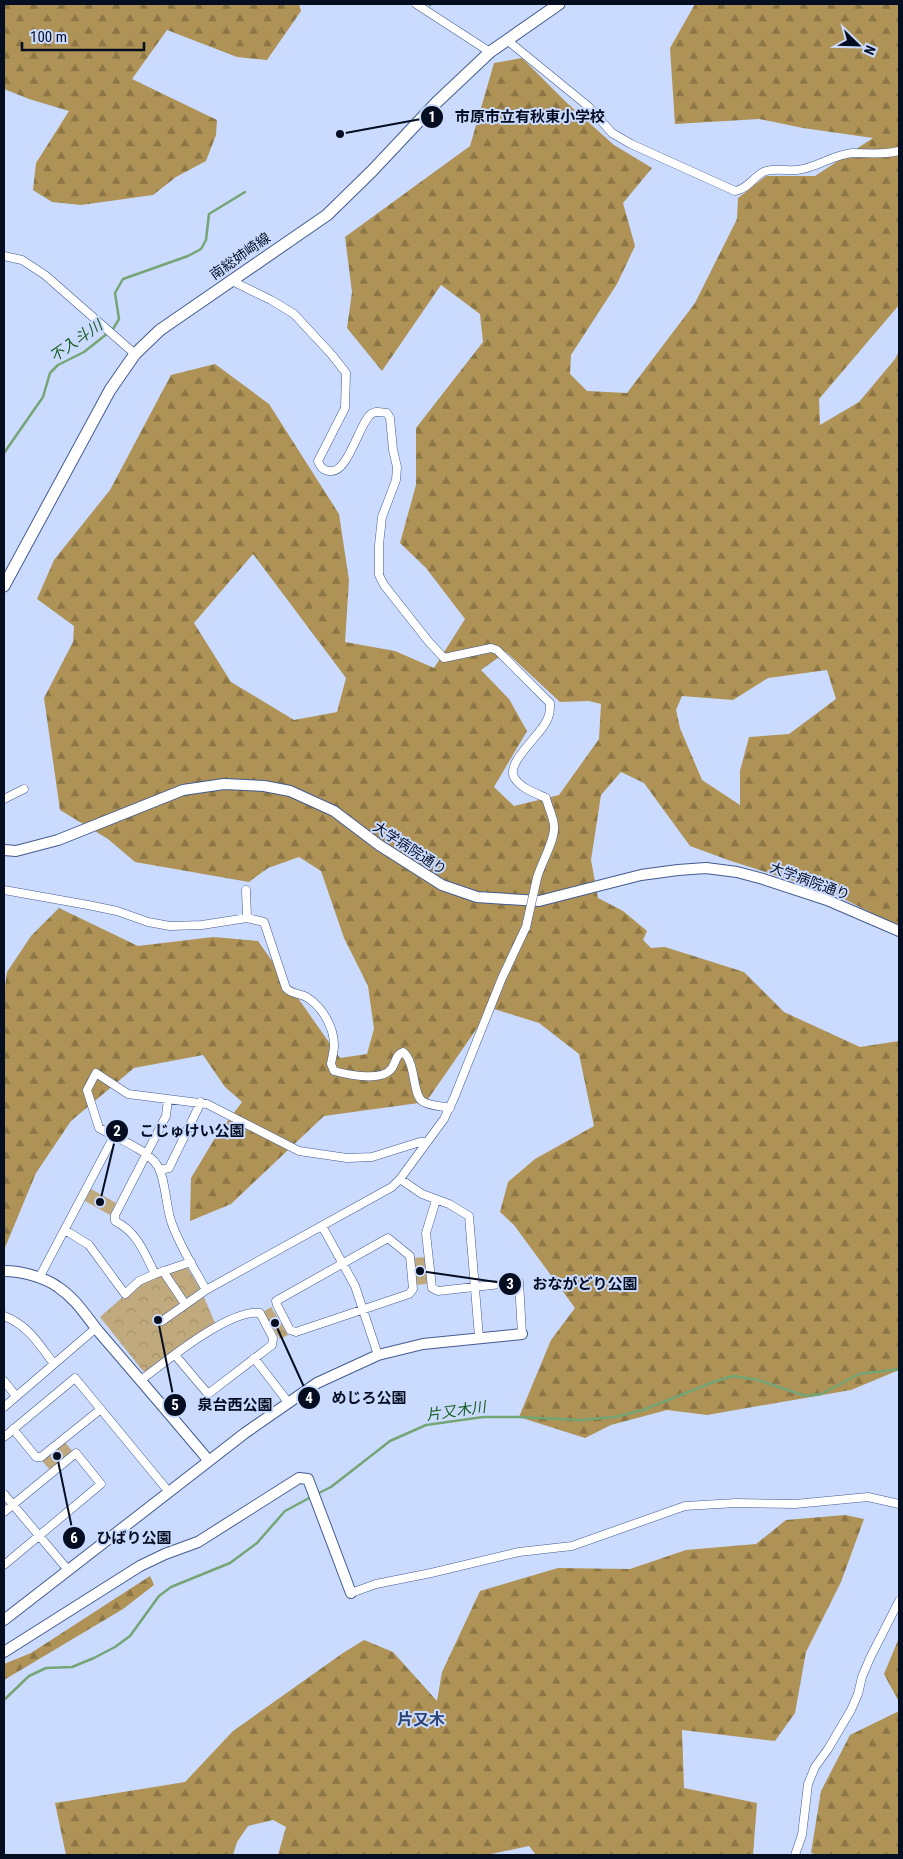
<svg xmlns="http://www.w3.org/2000/svg" width="903" height="1859" viewBox="0 0 903 1859" font-family="'Roboto Condensed','Noto Sans JP',sans-serif">
  <style>
    .forest { fill: url(#forest-firs); fill-rule: evenodd }
    .park { fill: url(#park-crowns) }
    .lines { fill: none; stroke-linecap: round; stroke-linejoin: round }
    .stream { stroke: #75a575; stroke-width: 2.5 }
    .minor-casing { stroke: #445b8f; stroke-width: 9 }
    .tertiary-casing { stroke: #445b8f; stroke-width: 12 }
    .secondary-casing { stroke: #445b8f; stroke-width: 13 }
    .minor { stroke: #fff; stroke-width: 8 }
    .tertiary { stroke: #fff; stroke-width: 10 }
    .secondary { stroke: #fff; stroke-width: 11 }
    .minor-bridge-casing { stroke: #445b8f; stroke-width: 9; stroke-linecap: butt }
    .minor-bridge { stroke: #fff; stroke-width: 8 }
    .labels { text-anchor: middle; dominant-baseline: central; stroke-width: 4; stroke-linejoin: round; paint-order: stroke }
    .street-label { font-size: 14px; fill: #050d21; stroke: #cadbff }
    .water-label { font-size: 15px; font-style: italic; fill: #195e20; stroke: #cadbff }
    .quarter-label { font-size: 16px; font-weight: bold; fill: #2e4475; stroke: #cadbff }
    .leader { fill: none; stroke: #050d21; stroke-width: 2 }
    .callout-dot { fill: #050d21; stroke: #cadbff; stroke-width: 2 }
    .mark-label { font-size: 15px; text-anchor: middle; font-weight: bold; fill: #fff }
    .callout-label { font-size: 15px; text-anchor: middle; font-weight: bold; fill: #050d21; stroke: #cadbff; stroke-width: 4; stroke-linejoin: round; paint-order: stroke }
  </style>
  <defs>
    <pattern id="forest-firs" width="22" height="20" patternUnits="userSpaceOnUse" patternTransform="scale(1.25)"><rect width="22" height="20" fill="#af9255"/><path d="M5 1l3.5 6h-7zM16 11l3.5 6h-7z" fill="#8c7646"/></pattern>
    <pattern id="park-crowns" width="20" height="18" patternUnits="userSpaceOnUse" patternTransform="scale(1.25)"><rect width="20" height="18" fill="#c0a97c"/><path d="M2 6a3 3 0 1 1 6 0M12 15a3 3 0 1 1 6 0" fill="none" stroke="#a4906b"/></pattern>
  </defs>
  <rect width="100%" height="100%" fill="#cadbff"/>
  <!-- forest -->
  <path class="forest" d="M4 4H299L301 11 267 60 237 57 167 30 132 79 217 120 216 135 206 161 176 177 153 195 81 205 52 202 33 190 36 163 69 111 29 99 4 89Z
    M695 4H899V305L819 399 820 425 859 402 895 359 899 351V927L834 894 731 861 690 846 644 783 621 772 601 795 591 860 598 898 623 911 647 931 643 940 651 948 665 947 744 972 784 1012 860 1047 899 1041V1370L851 1390 707 1415 667 1410 611 1425 585 1438 519 1417 551 1340 575 1308 514 1225 500 1212 508 1182 535 1159 594 1126 579 1054 539 1023 491 1008 426 1102 324 1116 231 1204 190 1221 191 1178 215 1138 242 1102 225 1087 203 1055 134 1068 71 1121 36 1173 4 1250V993L7 972 31 936 59 908 138 946 213 937 258 941 340 1058 367 1054 374 1029 368 986 344 938 321 871 299 857 268 868 249 882 135 862 108 839 60 810 44 698 73 642 74 626 37 599 54 560 110 490 171 375 215 364 269 404 339 514 349 580 345 642 395 651 434 668 465 619 426 568 400 543 416 485V428L483 342 480 314 441 285 382 371 347 328 352 292 345 237 470 146 494 63 522 58 566 102 614 145 652 168 623 203 635 246 617 284 571 355 570 374 587 391 627 393 695 303 737 219 738 198 766 176H815L873 138 803 128 759 119 675 124 670 48ZM253 554 346 678 337 712 294 720 231 682 194 623ZM506 652 560 702 589 701 601 704 599 739 559 795 514 806 494 787 527 731 509 699 481 670ZM827 670 836 699 789 734 749 737 740 771V805L702 780 680 728 676 710 682 696 733 700 768 678Z
    M845 1515 864 1519 841 1582 806 1652 795 1713 775 1741 682 1730 684 1788 757 1803 753 1855H536L529 1846 491 1854 466 1855H278L286 1827 273 1820 248 1826 237 1842 233 1855H66L55 1803 185 1782 233 1731 343 1653 364 1640 393 1652 437 1701 442 1672 480 1591 558 1568 630 1569 686 1550 756 1544 786 1520Z
    M150 1576 154 1585 123 1609 4 1680V1664L31 1653Z
    M899 1638V1702L884 1674Z
    M899 1711V1855H819L811 1853 821 1791 850 1735Z"/>
  <!-- park -->
  <path class="park" d="M91 1189 116 1203 110 1215 85 1201Z
    M426 1257 427 1284 415 1285 413 1258Z
    M187 1267 201 1290 215 1323 146 1372 143 1371 100 1317 124 1296 149 1280Z
    M271 1307 288 1335 280 1339 263 1312Z
    M64 1441 73 1452 51 1471 41 1460Z"/>
  <g class="lines">
    <!-- stream -->
    <path class="stream" d="M430 5 432 4
      M4 453 43 397 50 373 58 365 84 352 113 329 119 319 115 293 123 279 188 256 201 249 206 240 209 214 245 192
      M317 1494 331 1487 390 1441 426 1425 483 1417H519L580 1420 615 1417 643 1410 716 1381 734 1376 758 1380 806 1396 821 1394 859 1374 899 1369
      M4 1700 29 1676 46 1668 72 1667 94 1658 115 1647 130 1636 159 1596 171 1587 230 1563 257 1543 285 1511 313 1496"/>
    <defs>
      <path id="minor" d="M416 4 490 52
        M507 40 589 107 612 133 631 144 735 191C749 189 755 174 766 171 777 168 787 171 797 170 817 168 834 154 853 153 869 153 883 155 899 151
        M4 256 22 260 45 275 135 354
        M232 281 271 300 294 314 332 355 346 373 345 408 318 461C320 466 322 470 329 471 347 475 358 428 369 416 374 410 380 412 387 413L390 418 393 450 397 467 396 480 382 517 379 545V575L384 585 429 642 444 658 491 648 497 650 550 703C550 710 550 715 546 722 540 735 506 763 514 777 520 788 535 793 546 798 548 807 553 816 554 825 556 839 541 863 537 878
        M4 799 24 789
        M4 890 88 905 117 911 148 922 170 926 202 925 247 918 264 922 286 988C292 995 301 993 308 998 322 1007 334 1027 334 1045 334 1051 332 1058 331 1064L334 1071C349 1075 382 1082 392 1068 396 1062 396 1054 403 1052 416 1062 412 1093 422 1101 429 1106 441 1106 450 1108
        M246 890 247 918
        M160 1170 169 1168 201 1102
        M400 1179 422 1194 449 1204 469 1216 479 1337
        M436 1200 426 1233 432 1288 438 1291 519 1282 522 1334
        M322 1226 355 1286 378 1355
        M65 1230 89 1245 125 1294 139 1281 155 1274 191 1262
        M388 1238 410 1256 413 1289 409 1294 296 1332 290 1330 277 1305 276 1301Z
        M163 1271 185 1304
        M155 1274C144 1252 137 1232 115 1221V1215L166 1116 168 1099
        M39 1278 114 1136
        M206 1290C194 1268 179 1245 171 1221 166 1206 165 1176 157 1165 146 1149 116 1138 99 1128L87 1090 96 1073 128 1094 207 1104 299 1151 347 1158 372 1157 420 1142H427
        M4 1316C29 1326 38 1343 54 1364
        M162 1321 206 1290 392 1187 400 1179 444 1119 454 1098 502 978 526 927
        M254 1358 288 1402
        M141 1380C165 1362 230 1308 260 1313L273 1338 272 1345 208 1394 175 1355
        M4 1381 16 1396
        M4 1407 96 1328
        M13 1429 36 1457H41L101 1409
        M4 1437 75 1378 169 1492
        M4 1494 68 1570
        M4 1512 76 1453 101 1484 4 1565
        M351 1593 376 1584 431 1573 519 1552 572 1546 685 1506 736 1503 795 1504 868 1497 899 1504
        M795 1855 802 1835 808 1784 815 1767 828 1749 851 1710 858 1694 862 1677 870 1658 899 1601"/>
      <path id="tertiary" d="M4 850 16 851 58 840 183 790 224 784 264 786 290 791 334 811 379 845 442 885 477 897 539 901 641 875 678 870 706 868 737 872 763 879 827 900 899 931
        M4 1271C21 1271 44 1277 58 1287 76 1299 86 1316 99 1332 136 1375 173 1418 209 1461
        M4 1620 245 1433 317 1383 378 1355 423 1344 522 1334
        M4 1652 140 1566 165 1554 198 1542 299 1478 308 1479 351 1593"/>
      <path id="secondary" d="M4 586 110 390 135 354 160 330 327 215 372 171 437 102 490 52 559 4"/>
    </defs>
    <!-- minor casing -->
    <use href="#minor" class="minor-casing"/>
    <!-- tertiary casing -->
    <use href="#tertiary" class="tertiary-casing"/>
    <!-- secondary casing -->
    <use href="#secondary" class="secondary-casing"/>
    <!-- minor -->
    <use href="#minor" class="minor"/>
    <!-- tertiary -->
    <use href="#tertiary" class="tertiary"/>
    <!-- secondary -->
    <use href="#secondary" class="secondary"/>
    <defs>
      <path id="minor-bridge" d="M526 927 537 878"/>
    </defs>
    <!-- minor-bridge casing -->
    <use href="#minor-bridge" class="minor-bridge-casing"/>
    <!-- minor-bridge -->
    <use href="#minor-bridge" class="minor-bridge"/>
  </g>
  <g class="labels">
    <!-- street labels -->
    <g class="street-label">
      <text transform="translate(240 256) rotate(-35)">南総姉崎線</text>
      <text transform="translate(410 848) rotate(33)">大学病院通り</text>
      <text transform="translate(810 881) rotate(20)">大学病院通り</text>
    </g>
    <!-- water labels -->
    <g class="water-label">
      <text transform="translate(76 341) rotate(-35)">不入斗川</text>
      <text transform="translate(456 1411) rotate(-8)">片又木川</text>
    </g>
    <!-- quarter labels -->
    <g class="quarter-label">
      <text x="421" y="1719">片又木</text>
    </g>
  </g>
  <!-- callouts -->
  <path class="leader" d="M340 134L432 117M100 1202L117 1131M420 1271L510 1284M275 1323L309 1398M158 1320L175 1405M57 1456L74 1538"/>
  <g class="callout-dot">
    <circle cx="340" cy="134" r="5"/>
    <circle cx="100" cy="1202" r="5"/>
    <circle cx="420" cy="1271" r="5"/>
    <circle cx="275" cy="1323" r="5"/>
    <circle cx="158" cy="1320" r="5"/>
    <circle cx="57" cy="1456" r="5"/>
    <circle cx="432" cy="117" r="12"/>
    <circle cx="117" cy="1131" r="12"/>
    <circle cx="510" cy="1284" r="12"/>
    <circle cx="309" cy="1398" r="12"/>
    <circle cx="175" cy="1405" r="12"/>
    <circle cx="74" cy="1538" r="12"/>
  </g>
  <g class="mark-label">
    <text x="432" y="122">1</text>
    <text x="117" y="1136">2</text>
    <text x="510" y="1289">3</text>
    <text x="309" y="1403">4</text>
    <text x="175" y="1410">5</text>
    <text x="74" y="1543">6</text>
  </g>
  <g class="callout-label">
    <text x="530" y="122">市原市立有秋東小学校</text>
    <text x="192" y="1136">こじゅけい公園</text>
    <text x="585" y="1289">おながどり公園</text>
    <text x="369" y="1403">めじろ公園</text>
    <text x="235" y="1410">泉台西公園</text>
    <text x="134" y="1543">ひばり公園</text>
  </g>
  <!-- border -->
  <rect width="903" height="1859" fill="none" stroke="#050d21" stroke-width="10"/>
  <!-- north arrow -->
  <g transform="translate(858 45) rotate(113)" stroke="#cadbff" stroke-width="4" paint-order="stroke">
  <path d="M0-4L9 19L0 12L-9 19Z" fill="#050d21"/>
  <text y="-8" font-size="14" font-weight="bold" text-anchor="middle" fill="#050d21">N</text>
  </g>
  <!-- scale -->
  <path d="M22 42v8h122v-8" fill="none" stroke="#050d21" stroke-width="2.5"/>
  <text x="30" y="42" font-size="15" fill="#050d21" stroke="#cadbff" stroke-width="4" paint-order="stroke">100 m</text>
</svg>
